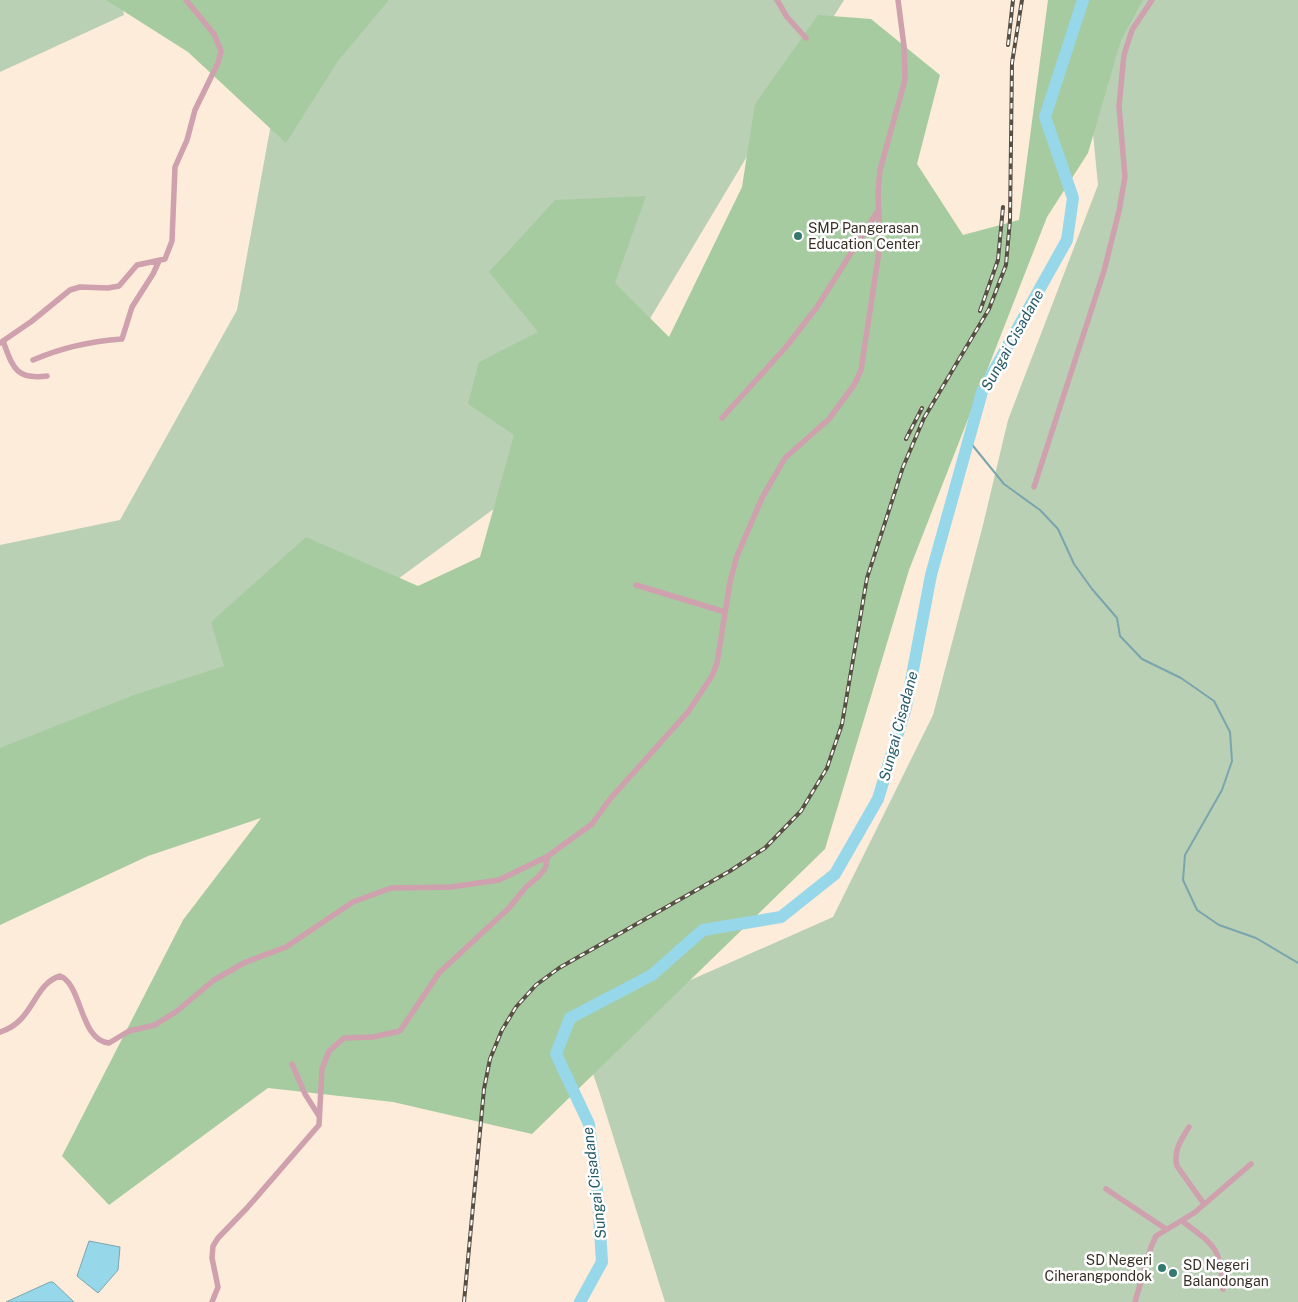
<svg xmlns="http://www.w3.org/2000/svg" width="1298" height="1302" viewBox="0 0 1298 1302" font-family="'Public Sans',sans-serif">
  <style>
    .green { fill: #b9d0b5 }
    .forest { fill: #a7cba0 }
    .water { fill: #97d7ea; stroke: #7aa5af }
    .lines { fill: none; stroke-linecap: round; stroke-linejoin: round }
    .stream { stroke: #7aa5af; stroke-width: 2 }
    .river { stroke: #97d7ea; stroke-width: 12 }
    .street { stroke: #cfa0ad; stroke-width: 5.5 }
    .rail-casing { stroke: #584f44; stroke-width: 4 }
    .rail { stroke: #fff; stroke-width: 2; stroke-dasharray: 5.5; stroke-linecap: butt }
    .poi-dot { fill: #33796e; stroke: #fff; stroke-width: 2 }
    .labels { text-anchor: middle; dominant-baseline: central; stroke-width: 5; stroke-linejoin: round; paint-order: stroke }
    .poi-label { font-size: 14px; fill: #372f26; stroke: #fff; text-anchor: start }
    .water-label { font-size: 15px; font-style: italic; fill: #255a68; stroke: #fff }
  </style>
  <rect width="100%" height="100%" fill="#fcecd9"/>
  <!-- green -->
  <path class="green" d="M0 0H121L124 15 0 72Z
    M354 0H844L770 118 569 454 291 657 0 800V545L120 520 237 310 271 124Z
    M1126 0H1298V1302H665L599 1091 585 1051 632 1006 833 917 933 715 983 525 1008 420 1098 185 1089 92Z"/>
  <!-- forest -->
  <path class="forest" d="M106 0H389L338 61 286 143 188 52Z
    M1048 0H1143L1121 40 1088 153 1047 217 909 570 825 849 532 1134 393 1102 268 1088 109 1205 62 1156 183 920 261 818 148 856 0 925V748L134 695 224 666 211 622 306 537 418 586 480 557 514 435 468 404 479 362 538 332 489 272 555 200 646 196 615 283 669 337 742 187 755 104 818 15 871 19 940 75 917 164 963 235 1019 220Z"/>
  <!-- water -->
  <path class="water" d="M89 1241 120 1247 118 1270 98 1293 77 1276Z
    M53 1282 74 1302H6L50 1282Z"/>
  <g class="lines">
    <!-- stream -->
    <path class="stream" d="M969 441 1004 484 1040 510 1058 529 1074 564 1092 589 1117 618 1120 636 1142 659 1181 678 1214 701 1230 732 1232 761 1222 790 1185 855 1183 880 1197 910 1219 925 1256 938 1298 963"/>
    <!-- river -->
    <path class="river" d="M580 1302 602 1262 598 1199 589 1124 556 1054 570 1018 652 975 703 930 781 917 835 874 878 799 906 707 931 575 982 392 1067 240 1073 198 1045 117 1083 0"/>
    <!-- street -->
    <path class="street" d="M777 0 787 17 806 38
      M3 341C13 367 15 380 47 376
      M0 343 32 321 70 290 80 287 108 288 119 286 137 265 165 259 172 241 175 167 187 140 195 110 218 63 221 51 214 34 186 0
      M33 360C61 348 92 341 122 339L132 307 153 274 159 261
      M722 418 786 347 817 307 879 209
      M1034 487 1104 271 1119 211 1125 177 1119 106 1124 55 1132 30 1152 0
      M636 585 725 612
      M0 1032C34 1022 33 984 60 976 82 984 80 1041 109 1043L129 1031 155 1025 177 1011 214 980 246 962 286 947 353 902 391 888 451 887 499 880 548 856 592 824 610 799 688 712 712 676 717 663 730 582 737 556 762 498 785 458 829 419 854 385 861 370 880 245 878 192 880 170 905 80 904 46 898 0
      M292 1064 305 1094 319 1116
      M1189 1127C1181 1140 1173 1151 1177 1166L1204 1204
      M1106 1189 1166 1229
      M1182 1221C1214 1245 1221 1247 1223 1289
      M212 1302 218 1287 212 1258 213 1246 218 1238 247 1208 319 1125 322 1069 329 1051 344 1038 373 1037 400 1031 439 973 509 908 526 887 538 877 545 869 548 856
      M1135 1302 1151 1247 1156 1236 1194 1213 1251 1164"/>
    <defs>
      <path id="rail" d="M1008 45 1013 0
        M980 311 998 260 1003 207
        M906 439 922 408
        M464 1302 484 1089 490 1059 502 1030 516 1007 536 985 559 968 730 871 765 848 801 811 827 768 842 724 867 578 903 467 924 418 989 309 1006 265 1010 220 1012 63 1022 0"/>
    </defs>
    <!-- rail casing -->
    <use href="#rail" class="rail-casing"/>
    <!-- rail -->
    <use href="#rail" class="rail"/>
  </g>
  <!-- markers -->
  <g class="poi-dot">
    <circle cx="798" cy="236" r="5"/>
    <circle cx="1162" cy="1268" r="5"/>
    <circle cx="1173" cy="1273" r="5"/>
  </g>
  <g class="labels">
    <!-- poi labels -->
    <g class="poi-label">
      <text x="808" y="228">SMP Pangerasan<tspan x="808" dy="16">Education Center</tspan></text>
      <text x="1152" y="1260" text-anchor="end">SD Negeri<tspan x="1152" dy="16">Ciherangpondok</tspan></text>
      <text x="1183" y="1265">SD Negeri<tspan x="1183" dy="16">Balandongan</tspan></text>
    </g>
    <!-- water labels -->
    <g class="water-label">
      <text transform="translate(1012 340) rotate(-61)">Sungai Cisadane</text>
      <text transform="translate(898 726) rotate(-75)">Sungai Cisadane</text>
      <text transform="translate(594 1183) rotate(-97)">Sungai Cisadane</text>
    </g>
  </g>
</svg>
